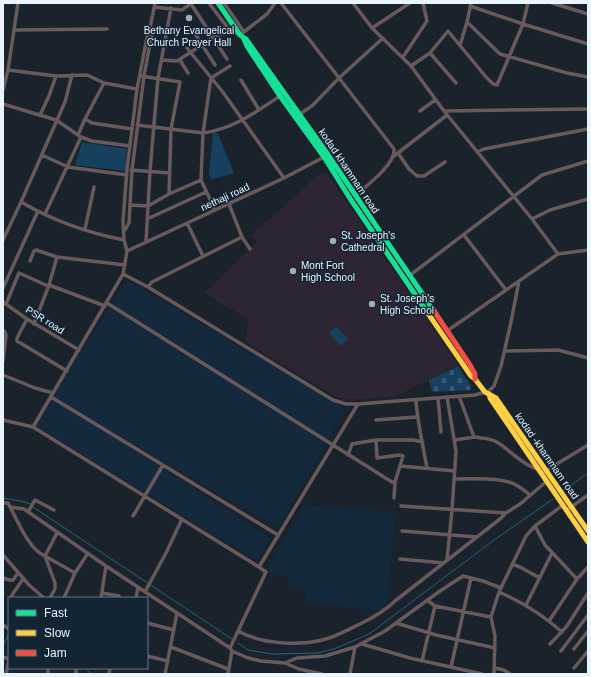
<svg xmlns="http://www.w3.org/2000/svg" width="591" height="677" viewBox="0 0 591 677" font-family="Arial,sans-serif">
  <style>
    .built { fill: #14293b }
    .education { fill: #2d2533 }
    .cemetery { fill: url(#cemetery-stones) }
    .park { fill: #17405e }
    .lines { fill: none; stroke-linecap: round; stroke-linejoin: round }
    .stream { stroke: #246378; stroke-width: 1 }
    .street { stroke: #67595c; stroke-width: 3.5 }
    .fast { stroke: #16e098; stroke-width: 5 }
    .slow { stroke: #ffcf43; stroke-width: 5 }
    .jam { stroke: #f24e42; stroke-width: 5 }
    .poi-dot { fill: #a1abb4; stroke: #132433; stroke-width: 1.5 }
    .labels { text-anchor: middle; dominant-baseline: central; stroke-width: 3; stroke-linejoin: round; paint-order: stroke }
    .poi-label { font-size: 10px; fill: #e9f4fe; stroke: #132433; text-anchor: start }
    .street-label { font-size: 10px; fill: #e9f4fe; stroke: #132433 }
  </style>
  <defs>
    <pattern id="cemetery-stones" width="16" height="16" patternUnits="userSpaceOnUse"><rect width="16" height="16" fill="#17405e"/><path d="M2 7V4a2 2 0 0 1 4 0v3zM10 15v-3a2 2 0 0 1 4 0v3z" fill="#395c76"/></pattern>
  </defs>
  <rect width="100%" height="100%" fill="#1a232c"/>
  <!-- built -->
  <path class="built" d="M127 280 346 409 278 528 52 397Z
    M54 399 271 538 257 561 36 426Z
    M305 505 396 512 386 611 305 603 306 590 288 588 289 576 269 574 270 561Z"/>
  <!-- education -->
  <path class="education" d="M322 172 327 173 458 365 394 397 357 399 338 398 245 342 248 322 245 317 204 293 257 242 251 235Z"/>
  <!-- cemetery -->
  <path class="cemetery" d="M458 366 471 386V390L432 392 429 380Z"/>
  <!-- park -->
  <path class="park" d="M213 132 218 134 234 173 212 180 209 174Z
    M82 142 127 149 125 171 75 165Z
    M336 326 348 339 341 346 329 333Z"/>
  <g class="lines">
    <!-- stream -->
    <path class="stream" d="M563 491 588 473
      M3 498 25 502 30 504
      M33 507 232 639
      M238 643 248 650 272 654 317 653 334 649 369 634 494 540 553 499
      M3 645 9 634
      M85 668 92 674"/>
    <!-- street -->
    <path class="street" d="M209 3 230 31 240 35 267 14 275 3
      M224 3 244 32
      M281 3 394 149C396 164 365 187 355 196
      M353 3 372 28 411 66 444 111 532 219 558 254
      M471 3 467 22 500 54 567 73 588 77
      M552 3 588 14
      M191 4 227 59
      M470 6 523 24 588 44
      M154 7 182 10 192 3
      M372 28 410 3
      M14 30 107 29
      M194 32 215 65
      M460 45 467 22
      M187 48 222 91 284 178
      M430 53 456 83
      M403 57 427 21 423 3
      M162 60 177 61 202 45 213 37 230 31
      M180 60 188 73
      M411 66 430 53 448 31 486 77 493 84 497 85 523 24 528 3
      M8 70 56 76 87 75 104 83
      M141 76 180 82 171 129 169 194
      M241 80 259 110
      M3 90 8 70 18 3
      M3 104 56 120 81 137 92 141 130 146
      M420 111 435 100
      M444 111 588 109
      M300 114 313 105 339 78 383 38
      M40 115 49 96 56 76
      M85 119 92 123 132 129
      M137 125 203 133C233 129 256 112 280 96
      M78 135 85 119 104 83 137 89
      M477 152 484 149 588 129
      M398 153 409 169 417 176H424L445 162
      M42 155 68 167 127 175
      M394 156 447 115
      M131 170 170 173
      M21 202C52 220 89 233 124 240
      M229 204 242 237 250 249
      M130 205 148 206 169 194 201 180
      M215 210 201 180 203 133 211 78 230 66
      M45 214 81 137
      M147 219 206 192
      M532 219 550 210 588 199
      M187 223 203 256
      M85 229 94 187
      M125 230 129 223 132 170 144 76 152 33 150 28
      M464 235 506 290
      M3 240 21 202 65 102 72 75
      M146 242 150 171 158 78 171 8
      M127 251 284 178 326 156
      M30 261 34 251 36 250 57 257
      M123 274 148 287 333 400 346 404H358
      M409 276 542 175 588 161
      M49 285 105 306
      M148 287 152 282 242 237
      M3 288 38 211
      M3 302 27 319 79 350
      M107 303 392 482H395
      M6 304 19 273 48 286
      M27 319 17 338V341L67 371
      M34 324 49 285 57 257 125 265
      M3 330 5 332 6 335 3 361
      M447 331 558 254 588 250
      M505 351 558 350 588 358
      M3 375 35 388 53 393
      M487 393 494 386 501 366 511 322 519 281
      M459 396 474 437C481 438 489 438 495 441 511 450 519 463 537 469
      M51 397 278 535
      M438 398 441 432
      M417 400 416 402C418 424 423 446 427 468
      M3 420 33 427 259 567 266 572 230 648 232 651 228 674
      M376 420 417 417
      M33 427 123 274 127 251 124 240 123 221 127 169 137 89 148 32 150 28 155 3
      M376 440 377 458 399 455 403 456 395 482 394 498
      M455 440 474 437
      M348 455 352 444 376 440H413L423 442
      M400 466 455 471
      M542 473 588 445
      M454 479C471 479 493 477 509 482 517 484 524 490 530 495
      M3 503H8L10 507 24 509 106 566 230 648
      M401 506 506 513
      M10 507C18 521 29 550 45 556L55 583V589L50 598
      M567 510 588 495
      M28 512 35 500 54 510
      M133 516 163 465
      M535 526 545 545 577 579
      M402 531 477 537
      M57 533 45 556 75 573 64 598
      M3 555 29 585 44 598
      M400 559 444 563
      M447 560 452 510 456 451 447 397
      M512 564 520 567 540 578
      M259 567 358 404 475 395 485 392
      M75 573 88 553
      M3 578 9 580H13L18 573
      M145 592 167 551 182 519
      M499 592C524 603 542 614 562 632
      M102 593 119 596
      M10 598 23 579
      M101 598 106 566
      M136 598 138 587
      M427 600 435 606 491 617
      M526 605 552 553
      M549 621 577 579 588 567
      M147 623 174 630
      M396 623 436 635 495 648
      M3 625 9 629
      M238 631C261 644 297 646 322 640 336 637 349 629 362 623 374 617 385 611 395 601L500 519 506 513 520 504 547 481
      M362 644 410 658 482 674
      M550 644 567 626 588 593
      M171 647 228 669
      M574 649 588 631
      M232 651 248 658 261 661 285 663 299 669 322 674
      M561 651 588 615
      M147 656 168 661
      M3 657 9 659
      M422 661 435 606
      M285 663 297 658 325 656 355 647
      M451 667 471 578
      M495 668 504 670 510 674
      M574 668 588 651
      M6 674 9 661
      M48 674V668
      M76 674V668
      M109 674 110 668
      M165 674 177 613
      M350 674 355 647 385 631 440 591 463 576 483 581 501 588
      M494 674 495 636 491 617 499 592 526 536 535 526 563 505"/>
    <!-- fast -->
    <path class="fast" d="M218 3 240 35 246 39 324 149 434 311
      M243 37 247 46 280 96 324 157 351 200 427 312"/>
    <!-- slow -->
    <path class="slow" d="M427 312 471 376 475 379 485 392 496 398 588 531
      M489 394 490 398 588 542"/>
    <!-- jam -->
    <path class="jam" d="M434 311 470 365 475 374V379"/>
  </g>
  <!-- markers -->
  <g class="poi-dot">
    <circle cx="189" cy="18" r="4"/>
    <circle cx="333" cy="241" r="4"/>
    <circle cx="293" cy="271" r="4"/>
    <circle cx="372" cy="304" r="4"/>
  </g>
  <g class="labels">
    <!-- poi labels -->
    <g class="poi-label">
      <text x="189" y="30" text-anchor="middle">Bethany Evangelical<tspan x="189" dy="12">Church Prayer Hall</tspan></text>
      <text x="341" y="235">St. Joseph's<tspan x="341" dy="12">Cathedral</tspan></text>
      <text x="301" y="265">Mont Fort<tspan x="301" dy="12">High School</tspan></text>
      <text x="380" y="298">St. Joseph's<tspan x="380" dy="12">High School</tspan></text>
    </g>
    <!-- street labels -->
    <g class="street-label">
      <text transform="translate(349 171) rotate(56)">kodad khammam road</text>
      <text transform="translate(225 197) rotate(-25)">nethaji road</text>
      <text transform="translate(45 320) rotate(32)">PSR road</text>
      <text transform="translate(547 456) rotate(55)">kodad -khammam road</text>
    </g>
  </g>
  <!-- border -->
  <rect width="591" height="677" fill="none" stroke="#e9f4fe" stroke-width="8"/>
  <!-- legend -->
  <rect x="8" y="597" width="140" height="72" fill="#132433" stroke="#697784"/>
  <rect x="16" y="610" width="20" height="6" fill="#16e098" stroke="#697784"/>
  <text x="44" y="617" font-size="12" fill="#e9f4fe">Fast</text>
  <rect x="16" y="630" width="20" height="6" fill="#ffcf43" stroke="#697784"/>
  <text x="44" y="637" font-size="12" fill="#e9f4fe">Slow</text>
  <rect x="16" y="650" width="20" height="6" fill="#f24e42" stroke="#697784"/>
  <text x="44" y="657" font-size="12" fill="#e9f4fe">Jam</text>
</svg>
